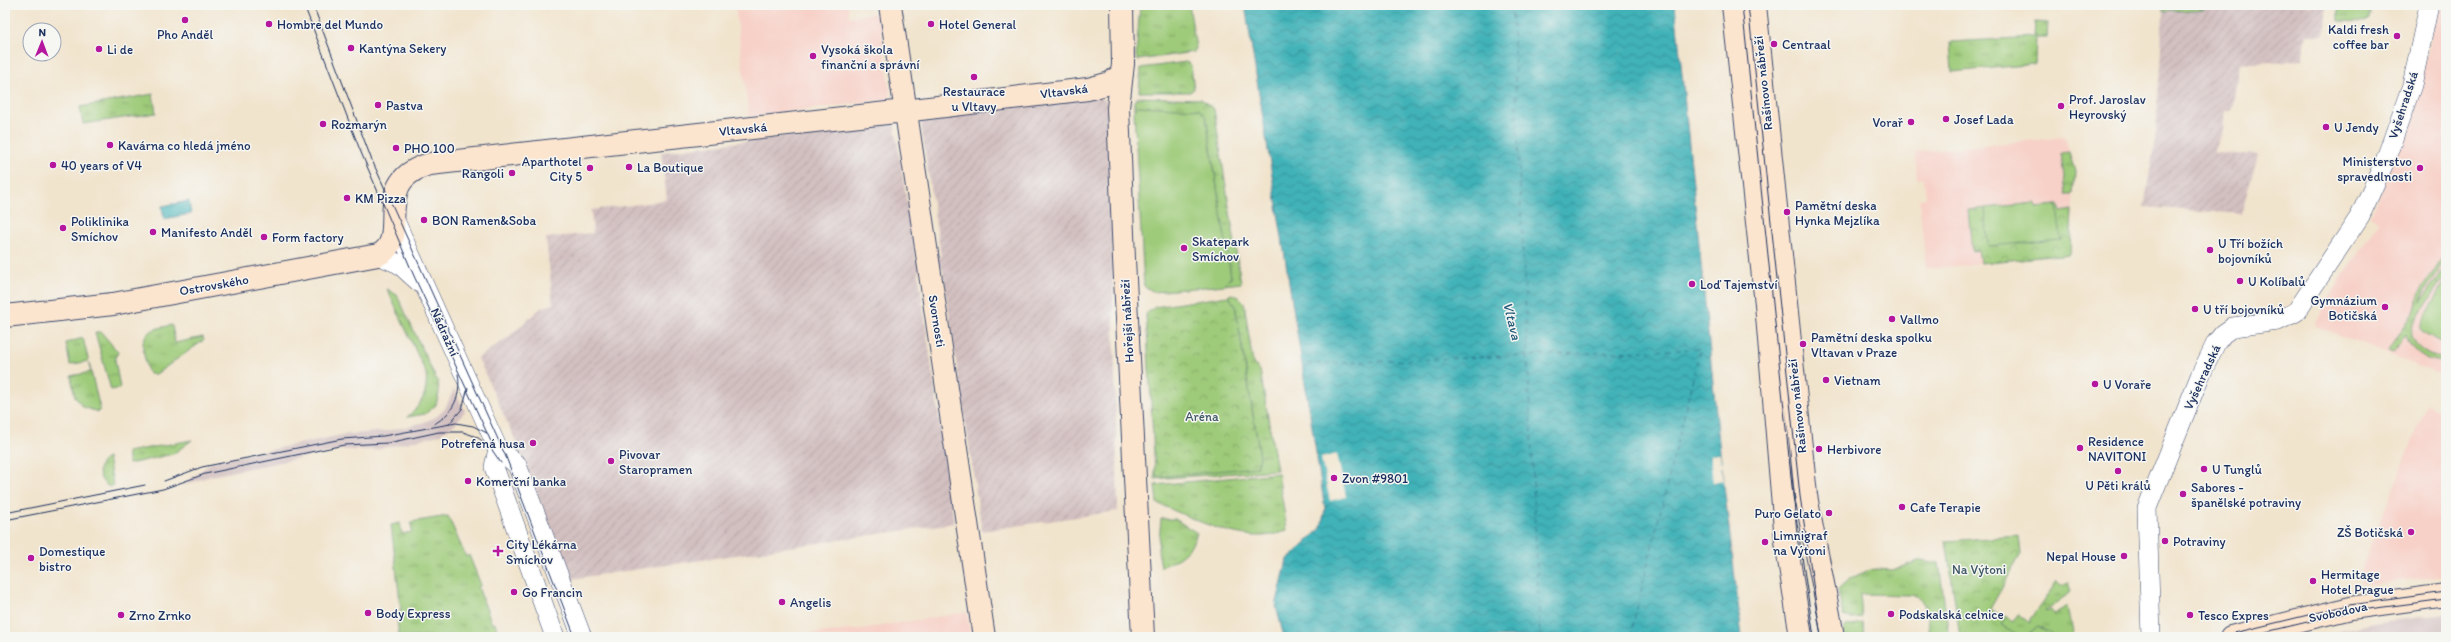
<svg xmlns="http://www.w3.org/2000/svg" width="2451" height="642" viewBox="0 0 2451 642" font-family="Itim,sans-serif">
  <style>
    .built { fill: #f7d1c8 }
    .industrial { fill: url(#industrial-furrows) }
    .railway { fill: #d2bfc0 }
    .grass { fill: url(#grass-tufts); stroke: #5c7d6c }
    .park { fill: url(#park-crowns); stroke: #5c7d6c }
    .pitch { fill: #9ecb79; stroke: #5c7d6c }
    .water { fill: url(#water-waves); stroke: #2e708b }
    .pier { fill: #f1e4cd }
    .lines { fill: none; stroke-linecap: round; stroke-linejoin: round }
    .ferry { stroke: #285d7e; stroke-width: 1; stroke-dasharray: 5 4; stroke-linecap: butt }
    .tertiary-casing { stroke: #3b4a6f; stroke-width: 20 }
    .secondary-casing { stroke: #3b4a6f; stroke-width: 24 }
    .tertiary { stroke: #fff; stroke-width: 19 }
    .secondary { stroke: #fce5cf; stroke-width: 22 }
    .tram { stroke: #1b2f5e; stroke-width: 1 }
    .poi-dot { fill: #b5179e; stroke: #f6f6f2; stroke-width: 1.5 }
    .labels { text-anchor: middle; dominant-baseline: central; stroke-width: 3; stroke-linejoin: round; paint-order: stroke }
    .poi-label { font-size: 13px; fill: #1b2f5e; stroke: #f6f6f2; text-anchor: start }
    .street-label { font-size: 13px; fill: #1b2f5e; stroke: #f6f6f2 }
    .park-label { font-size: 13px; fill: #3c5665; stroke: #f6f6f2 }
    .water-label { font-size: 14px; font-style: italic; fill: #285d7e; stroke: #f6f6f2 }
  </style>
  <defs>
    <pattern id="industrial-furrows" width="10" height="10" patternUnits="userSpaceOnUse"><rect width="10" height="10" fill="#d2bfc0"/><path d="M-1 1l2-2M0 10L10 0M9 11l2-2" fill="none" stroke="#b4a4a7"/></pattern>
    <pattern id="grass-tufts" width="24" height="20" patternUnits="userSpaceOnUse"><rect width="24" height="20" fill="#9ecb79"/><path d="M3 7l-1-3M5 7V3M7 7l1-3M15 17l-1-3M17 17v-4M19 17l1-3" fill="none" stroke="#80a566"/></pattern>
    <pattern id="park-crowns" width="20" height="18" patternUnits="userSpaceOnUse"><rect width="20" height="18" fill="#9ecb79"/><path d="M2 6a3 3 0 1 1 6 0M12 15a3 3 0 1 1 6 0" fill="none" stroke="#80a566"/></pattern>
    <pattern id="water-waves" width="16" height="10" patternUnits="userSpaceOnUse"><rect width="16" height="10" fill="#41b2b8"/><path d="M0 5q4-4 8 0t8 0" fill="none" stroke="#369199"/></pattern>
  </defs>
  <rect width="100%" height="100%" fill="#f6f6f2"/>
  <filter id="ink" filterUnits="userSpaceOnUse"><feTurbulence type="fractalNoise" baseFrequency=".025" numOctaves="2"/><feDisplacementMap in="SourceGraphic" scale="8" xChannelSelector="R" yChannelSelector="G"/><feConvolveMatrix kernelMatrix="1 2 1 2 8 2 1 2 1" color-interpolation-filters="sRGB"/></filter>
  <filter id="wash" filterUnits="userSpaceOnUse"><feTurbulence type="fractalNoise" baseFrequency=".012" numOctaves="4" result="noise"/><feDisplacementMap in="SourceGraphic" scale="16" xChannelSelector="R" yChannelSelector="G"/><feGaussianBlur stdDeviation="0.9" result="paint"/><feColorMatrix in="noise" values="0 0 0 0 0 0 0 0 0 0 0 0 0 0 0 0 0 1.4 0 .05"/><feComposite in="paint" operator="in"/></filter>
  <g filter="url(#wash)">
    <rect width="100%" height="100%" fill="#f1e4cd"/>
    <!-- built -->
    <path class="built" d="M735 5H848L849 17 879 13 891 99 749 117Z
      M2438 5H2446V377L2316 326 2315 322 2340 279 2380 221 2371 215 2416 98Z
      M2065 137 2075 172 2070 254 1926 269 1919 199 1926 198 1924 178 1917 179 1915 152Z
      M2427 405 2446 413V575L2364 585 2358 577Z
      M967 612 971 637H776L861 629Z"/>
    <!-- industrial -->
    <path class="industrial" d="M2264 5H2326V25L2322 36 2307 34 2302 60 2239 64 2233 105 2231 111H2225L2223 130 2214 153 2258 155 2241 214 2144 207 2156 133 2163 12Z
      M1099 95 1109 105 1118 511 982 531 942 267 918 271 954 523 571 579 516 442 478 358 507 338 541 308 553 304 546 238 593 233 591 210 648 203 667 199 661 152 894 122 916 260 941 257 920 118Z"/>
    <!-- railway -->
    <path class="railway" d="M454 389 465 411 455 424 439 435 374 450H340L210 476 182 486 212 462 342 435 387 431 422 423 436 417 445 409Z
      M2446 614V637H2328L2342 630 2373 623Z"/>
    <!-- grass -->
    <path class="grass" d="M1140 5H1189L1196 48 1194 52 1138 60 1136 56Z
      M2163 5H2206V9L2163 12Z
      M2338 5H2372L2369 19 2364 22 2338 21Z
      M2035 22 2048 23 2047 37H2036L2035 64 1952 72 1950 42 2034 37Z
      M1186 62 1191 65 1194 89 1190 92H1139L1141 68Z
      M153 94 156 113 83 124 80 107Z
      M1138 97 1201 99 1214 109 1241 283 1224 285 1231 277 1206 117 1138 106 1134 110V101Z
      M2069 152 2075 172 2073 194H2066L2061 153Z
      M387 289 397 295 438 383 439 393 436 405 425 414 407 417C422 405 428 392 426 373Z
      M1231 294 1240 298 1244 302 1253 364 1260 370 1277 470 1155 479V473L1158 477 1260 457 1235 305 1228 296Z
      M172 325 175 343 203 337 204 340 156 374H149C146 368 146 361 144 355 139 331 153 329 172 325Z
      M95 332H101L118 352 115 360 120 388 111 390Z
      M83 338 100 409 98 412 83 407 75 397 71 376 91 372 88 361 70 365 66 343Z
      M192 440 173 454 129 464 127 452Z
      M108 458 113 485 110 487C98 482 94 464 108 458Z
      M1278 473 1287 530C1249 549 1192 518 1157 503L1155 485Z
      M448 516 466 557 469 555 481 585 478 587 492 624 495 623 500 637H399L396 611 401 610 391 525 400 523 402 534 412 532 411 522Z
      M1161 519H1175L1197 533C1191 552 1178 560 1161 567L1158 550Z
      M1921 560 1939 563 1949 637H1930C1928 621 1930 600 1911 595L1860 594 1862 617 1851 618 1843 616 1838 590 1851 578 1867 571 1875 569 1893 570Z
      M2057 581 2062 586 2068 584 2071 592 2046 610 2048 612 2050 609 2054 614 2067 606 2073 637H2052L2050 632 2038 627 2026 637H2022L2000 625 2005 616 2013 621 2018 613 2031 623V619Z
      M1863 623 1864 637H1844L1843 631 1846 626Z"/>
    <!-- park -->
    <path class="park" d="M2036 203 2037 207 2059 205 2061 212 2072 210 2070 254 1980 263 1978 250 1972 251 1968 210Z
      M2446 254V260L2423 294 2421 301 2446 266V275L2413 324C2406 345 2427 357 2446 357V362C2427 362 2410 353 2406 334L2393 353 2388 351 2415 310 2419 293Z
      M1228 296 1235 305 1260 457 1257 467 1158 477 1155 473 1146 314 1155 307Z
      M2019 536 2021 554 1990 609 2005 618 2001 625 2022 637H1960L1946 541Z
      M2038 627 2050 632 2052 637H2026Z"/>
    <!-- pitch -->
    <path class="pitch" d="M1138 106 1199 109 1206 117 1231 277 1224 285 1154 292 1144 286 1134 110Z
      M2036 203 2037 207 2057 205 2061 240 1988 246 1985 208Z
      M2446 279V345L2422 331 2420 327Z"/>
    <!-- water -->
    <path class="water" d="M1245 5H1675L1720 452 1742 637H1284L1276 606 1287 560 1321 528 1325 509Z
      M189 201 191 214 164 219 162 206Z"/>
    <!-- pier -->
    <path class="pier" d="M1337 454 1346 497 1330 501 1321 458Z
      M1720 454 1723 481 1713 483 1710 455Z"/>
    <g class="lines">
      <!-- ferry -->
      <path class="ferry" d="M1512 5 1540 637
        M1307 364 1700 349 1630 637"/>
    </g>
  </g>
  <g filter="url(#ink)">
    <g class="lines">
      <defs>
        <path id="tertiary" d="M393 216 498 449 517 465 582 637
          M378 255 399 264 420 283
          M498 449 494 467 555 637
          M2151 637 2147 508 2200 376 2216 343 2223 334 2233 327 2278 321 2296 312 2360 216 2385 161 2412 85 2429 5"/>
        <path id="secondary" d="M890 5 984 637
          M1122 5 1123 64 1118 108 1124 259 1143 637
          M1733 5 1766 304 1786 541 1801 637
          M1755 5 1806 495C1814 543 1825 589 1833 637
          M5 316 113 304 378 255C413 240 367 181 430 164L887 113 1088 89 1110 83 1122 74
          M2231 637 2351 608 2446 595"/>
      </defs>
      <!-- tertiary casing -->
      <use href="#tertiary" class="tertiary-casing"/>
      <!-- secondary casing -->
      <use href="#secondary" class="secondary-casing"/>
      <!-- tertiary -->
      <use href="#tertiary" class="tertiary"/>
      <!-- secondary -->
      <use href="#secondary" class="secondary"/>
      <!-- tram -->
      <path class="tram" d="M304 5 360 150 414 276 494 448
        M313 5 371 158 506 457 575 637
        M1742 5 1793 496 1814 637
        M1748 5 1800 496 1821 637
        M434 424C453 414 462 395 458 374
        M449 424 462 409 468 388
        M164 481 202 467 342 439 383 436 456 423 473 426 487 433
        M5 513 145 485
        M5 520 163 489 205 474 344 445 388 443 439 432H463L477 437 490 447 501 463
        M2218 637 2349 605 2446 592
        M2245 637 2353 611 2446 599"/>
    </g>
  </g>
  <!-- markers -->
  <g class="poi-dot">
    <circle cx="185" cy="20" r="4"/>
    <circle cx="269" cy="24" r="4"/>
    <circle cx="931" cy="24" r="4"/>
    <circle cx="2397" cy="36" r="4"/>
    <circle cx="1774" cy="44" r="4"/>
    <circle cx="351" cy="48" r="4"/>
    <circle cx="99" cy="49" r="4"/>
    <circle cx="813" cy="56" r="4"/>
    <circle cx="974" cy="77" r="4"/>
    <circle cx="378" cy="105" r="4"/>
    <circle cx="2061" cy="106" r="4"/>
    <circle cx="1946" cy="119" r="4"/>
    <circle cx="1911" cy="122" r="4"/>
    <circle cx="323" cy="124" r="4"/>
    <circle cx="2326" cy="127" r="4"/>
    <circle cx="110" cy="145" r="4"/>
    <circle cx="396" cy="148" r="4"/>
    <circle cx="53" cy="165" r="4"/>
    <circle cx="629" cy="167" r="4"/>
    <circle cx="590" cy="168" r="4"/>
    <circle cx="2420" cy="168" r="4"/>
    <circle cx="512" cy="173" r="4"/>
    <circle cx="347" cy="198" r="4"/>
    <circle cx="1787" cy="212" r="4"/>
    <circle cx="424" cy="220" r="4"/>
    <circle cx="63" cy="228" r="4"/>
    <circle cx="153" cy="232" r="4"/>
    <circle cx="264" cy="237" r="4"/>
    <circle cx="1184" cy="248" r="4"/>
    <circle cx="2210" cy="250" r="4"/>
    <circle cx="2240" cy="281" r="4"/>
    <circle cx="1692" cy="284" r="4"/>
    <circle cx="2385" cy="307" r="4"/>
    <circle cx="2195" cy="309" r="4"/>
    <circle cx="1892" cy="319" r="4"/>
    <circle cx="1803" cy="344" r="4"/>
    <circle cx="1826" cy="380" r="4"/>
    <circle cx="2095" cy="384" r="4"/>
    <circle cx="533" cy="443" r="4"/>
    <circle cx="2080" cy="448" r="4"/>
    <circle cx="1819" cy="449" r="4"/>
    <circle cx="611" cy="461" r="4"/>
    <circle cx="2204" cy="469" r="4"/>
    <circle cx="2118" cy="471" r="4"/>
    <circle cx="1334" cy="478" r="4"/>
    <circle cx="468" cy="481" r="4"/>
    <circle cx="2183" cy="494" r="4"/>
    <circle cx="1902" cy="507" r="4"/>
    <circle cx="1829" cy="513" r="4"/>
    <circle cx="2411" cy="532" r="4"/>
    <circle cx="2165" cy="541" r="4"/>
    <circle cx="1765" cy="542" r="4"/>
    <path d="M496 545h4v4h4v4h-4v4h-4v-4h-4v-4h4z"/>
    <circle cx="2124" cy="556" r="4"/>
    <circle cx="31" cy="558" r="4"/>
    <circle cx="2313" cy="581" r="4"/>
    <circle cx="514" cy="592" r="4"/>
    <circle cx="782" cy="602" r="4"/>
    <circle cx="368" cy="613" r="4"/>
    <circle cx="1891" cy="614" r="4"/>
    <circle cx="121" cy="615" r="4"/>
    <circle cx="2190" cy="615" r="4"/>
  </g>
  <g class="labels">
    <!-- poi labels -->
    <g class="poi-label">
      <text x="277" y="24">Hombre del Mundo</text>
      <text x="939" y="24">Hotel General</text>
      <text x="2389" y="29" text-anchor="end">Kaldi fresh<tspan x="2389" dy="15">coffee bar</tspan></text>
      <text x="185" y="34" text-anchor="middle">Pho Anděl</text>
      <text x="1782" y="44">Centraal</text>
      <text x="359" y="48">Kantýna Sekery</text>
      <text x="107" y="49">Li de</text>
      <text x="821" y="49">Vysoká škola<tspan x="821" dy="15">finanční a správní</tspan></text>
      <text x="974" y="91" text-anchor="middle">Restaurace<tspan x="974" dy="15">u Vltavy</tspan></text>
      <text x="2069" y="99">Prof. Jaroslav<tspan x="2069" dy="15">Heyrovský</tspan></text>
      <text x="386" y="105">Pastva</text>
      <text x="1954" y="119">Josef Lada</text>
      <text x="1903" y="122" text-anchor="end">Vorař</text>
      <text x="331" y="124">Rozmarýn</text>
      <text x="2334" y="127">U Jendy</text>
      <text x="118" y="145">Kavárna co hledá jméno</text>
      <text x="404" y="148">PHO 100</text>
      <text x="582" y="161" text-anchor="end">Aparthotel<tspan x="582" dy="15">City 5</tspan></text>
      <text x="2412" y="161" text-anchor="end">Ministerstvo<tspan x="2412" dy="15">spravedlnosti</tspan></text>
      <text x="61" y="165">40 years of V4</text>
      <text x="637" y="167">La Boutique</text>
      <text x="504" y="173" text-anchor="end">Rangoli</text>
      <text x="355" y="198">KM Pizza</text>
      <text x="1795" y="205">Pamětní deska<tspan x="1795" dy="15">Hynka Mejzlíka</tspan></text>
      <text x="432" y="220">BON Ramen&amp;Soba</text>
      <text x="71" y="221">Poliklinika<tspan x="71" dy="15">Smíchov</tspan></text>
      <text x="161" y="232">Manifesto Anděl</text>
      <text x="272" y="237">Form factory</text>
      <text x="1192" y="241">Skatepark<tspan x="1192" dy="15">Smíchov</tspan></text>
      <text x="2218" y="243">U Tří božích<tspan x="2218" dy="15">bojovníků</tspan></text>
      <text x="2248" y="281">U Kolíbalů</text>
      <text x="1700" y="284">Loď Tajemství</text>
      <text x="2377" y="300" text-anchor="end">Gymnázium<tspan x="2377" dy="15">Botičská</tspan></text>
      <text x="2203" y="309">U tří bojovníků</text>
      <text x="1900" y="319">Vallmo</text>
      <text x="1811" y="337">Pamětní deska spolku<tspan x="1811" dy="15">Vltavan v Praze</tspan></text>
      <text x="1834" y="380">Vietnam</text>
      <text x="2103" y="384">U Voraře</text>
      <text x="2088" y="441">Residence<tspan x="2088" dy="15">NAVITONI</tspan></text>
      <text x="525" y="443" text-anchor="end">Potrefená husa</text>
      <text x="1827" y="449">Herbivore</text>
      <text x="619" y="454">Pivovar<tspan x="619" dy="15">Staropramen</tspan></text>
      <text x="2212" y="469">U Tunglů</text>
      <text x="1342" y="478">Zvon #9801</text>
      <text x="476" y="481">Komerční banka</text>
      <text x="2118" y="485" text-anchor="middle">U Pěti králů</text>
      <text x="2191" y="487">Sabores -<tspan x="2191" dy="15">španělské potraviny</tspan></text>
      <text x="1910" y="507">Cafe Terapie</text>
      <text x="1821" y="513" text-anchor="end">Puro Gelato</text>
      <text x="2403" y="532" text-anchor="end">ZŠ Botičská</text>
      <text x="1773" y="535">Limnigraf<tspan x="1773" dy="15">na Výtoni</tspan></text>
      <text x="2173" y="541">Potraviny</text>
      <text x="506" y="544">City Lékárna<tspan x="506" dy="15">Smíchov</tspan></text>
      <text x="39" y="551">Domestique<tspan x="39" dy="15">bistro</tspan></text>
      <text x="2116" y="556" text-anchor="end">Nepal House</text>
      <text x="2321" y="574">Hermitage<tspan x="2321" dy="15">Hotel Prague</tspan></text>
      <text x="522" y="592">Go Francin</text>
      <text x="790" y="602">Angelis</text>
      <text x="376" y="613">Body Express</text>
      <text x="1899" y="614">Podskalská celnice</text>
      <text x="129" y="615">Zrno Zrnko</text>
      <text x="2198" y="615">Tesco Expres</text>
    </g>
    <!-- street labels -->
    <g class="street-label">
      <text transform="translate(1763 83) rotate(-96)">Rašínovo nábřeží</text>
      <text transform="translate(1064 91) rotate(-7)">Vltavská</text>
      <text transform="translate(2403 105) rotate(-72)">Vyšehradská</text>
      <text transform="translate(743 129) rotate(-6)">Vltavská</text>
      <text transform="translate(214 285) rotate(-10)">Ostrovského</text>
      <text transform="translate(937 321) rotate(81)">Svornosti</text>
      <text transform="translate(1127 321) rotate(-93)">Hořejší nábřeží</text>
      <text transform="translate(445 332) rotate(66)">Nádražní</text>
      <text transform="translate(2202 377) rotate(-65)">Vyšehradská</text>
      <text transform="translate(1797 406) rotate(-96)">Rašínovo nábřeží</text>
      <text transform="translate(2338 612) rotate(-12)">Svobodova</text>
    </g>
    <!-- park labels -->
    <g class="park-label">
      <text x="1202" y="416">Aréna</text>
      <text x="1979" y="569">Na Výtoni</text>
    </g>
    <!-- water labels -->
    <g class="water-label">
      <text transform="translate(1512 321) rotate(76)">Vltava</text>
    </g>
  </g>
  <!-- margin -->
  <rect width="2451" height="642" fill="none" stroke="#f6f6f2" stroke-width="20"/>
  <!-- north arrow -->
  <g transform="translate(42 42) rotate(1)"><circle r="19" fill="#f6f6f2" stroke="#9ea6b7"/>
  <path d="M0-3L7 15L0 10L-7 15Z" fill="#b5179e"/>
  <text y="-6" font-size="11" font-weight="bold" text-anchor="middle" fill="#1b2f5e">N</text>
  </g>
</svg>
